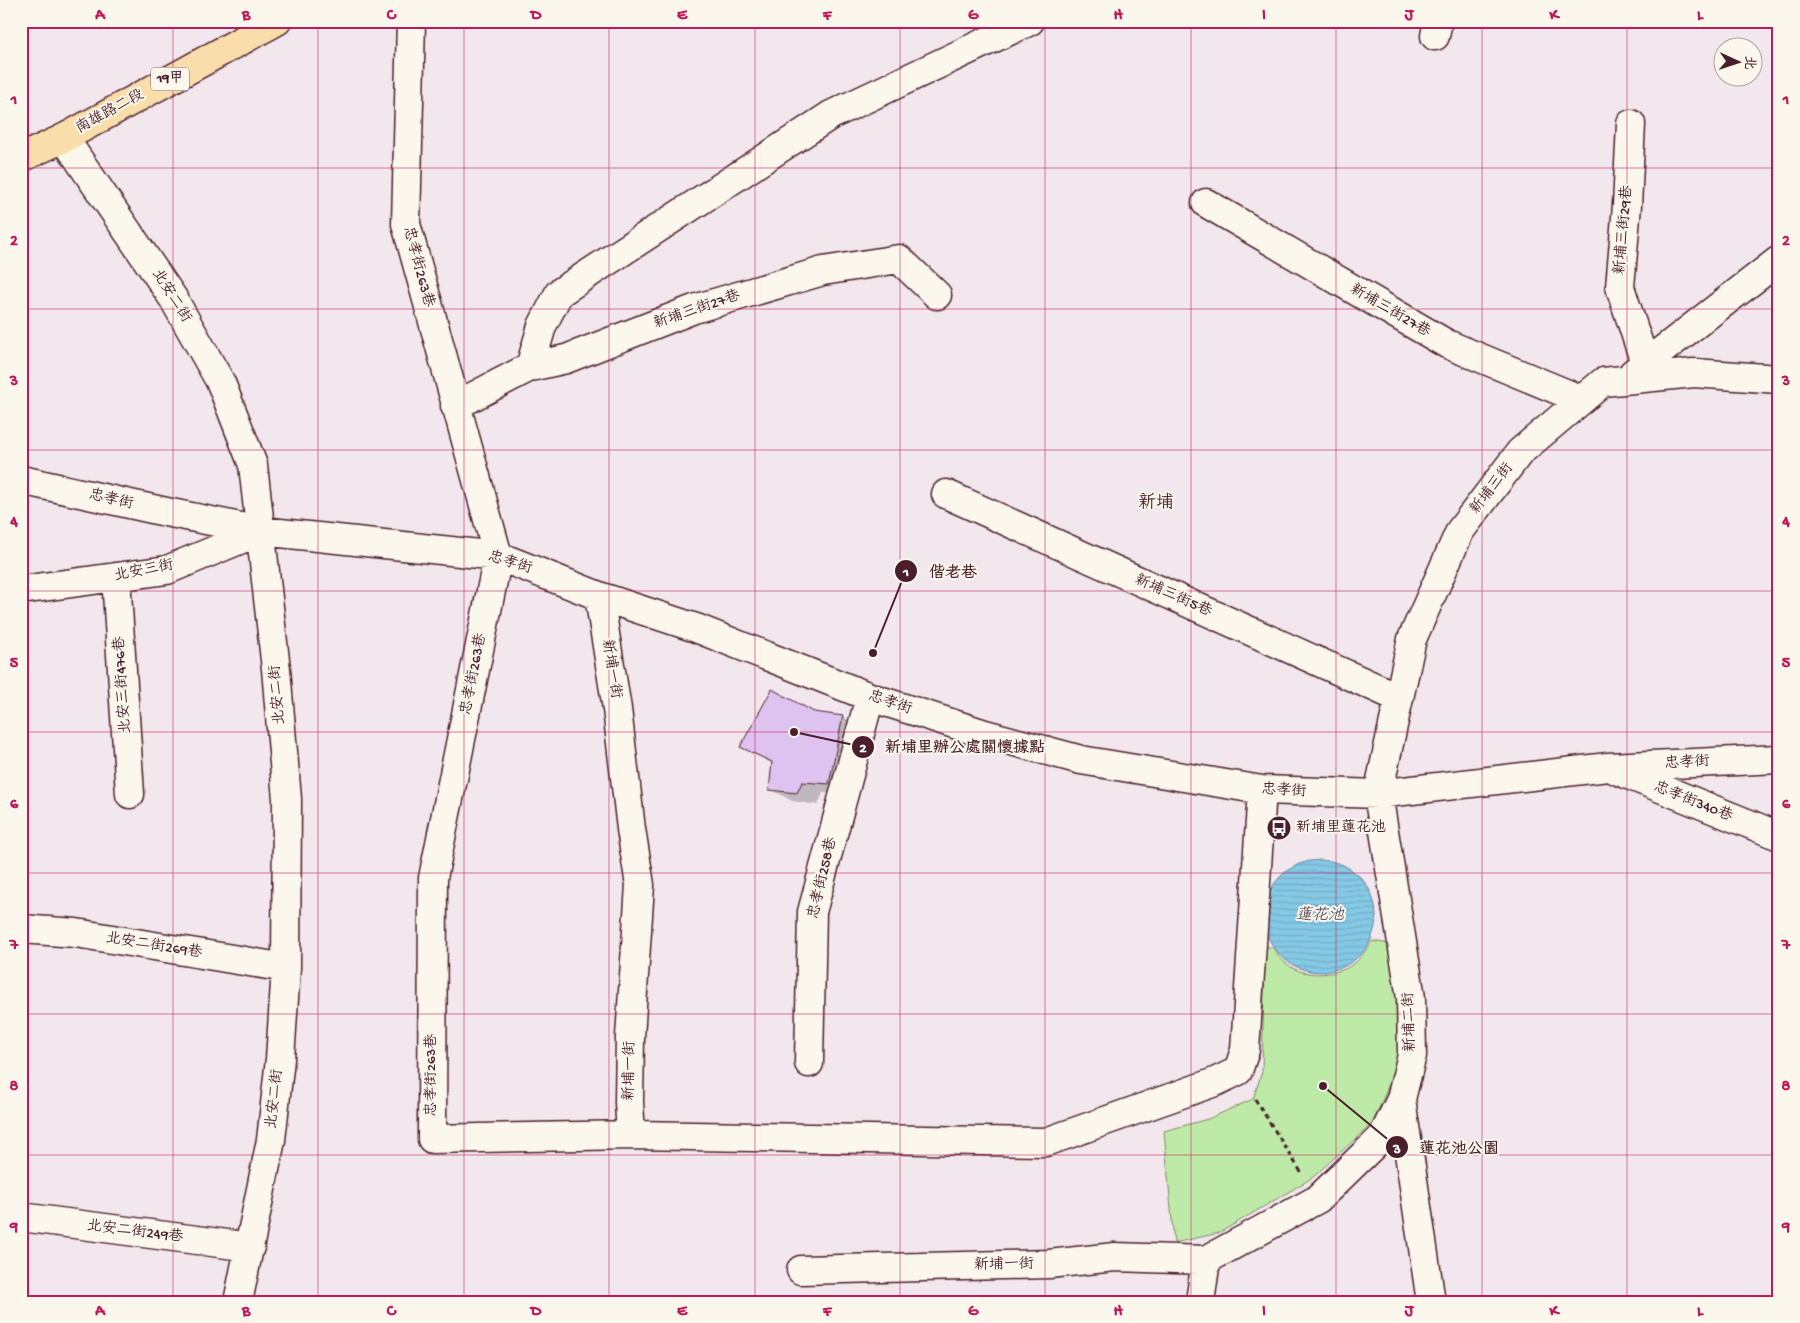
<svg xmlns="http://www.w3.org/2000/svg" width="1800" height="1323" viewBox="0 0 1800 1323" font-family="'Gochi Hand','LXGW WenKai TC',sans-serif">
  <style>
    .park { fill: #beeaa7; stroke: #848469 }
    .water { fill: url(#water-rules); stroke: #6d859b }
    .shadow { fill: #0003 }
    .building { fill: #dec2f0; stroke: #4a1f2b }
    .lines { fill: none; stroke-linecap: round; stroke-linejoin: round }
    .minor-casing { stroke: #4a1f2b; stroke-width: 31 }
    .major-casing { stroke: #4a1f2b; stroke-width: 31 }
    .path { stroke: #4a1f2b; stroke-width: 3; stroke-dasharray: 5 4; stroke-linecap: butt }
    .minor { stroke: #fbf7ec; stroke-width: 28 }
    .major { stroke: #f9deab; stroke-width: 28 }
    .grid { fill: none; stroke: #c2185b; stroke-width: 1; stroke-opacity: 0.55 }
    .labels { text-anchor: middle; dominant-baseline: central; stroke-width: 4; stroke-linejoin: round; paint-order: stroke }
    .shield { fill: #fbf7ec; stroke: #7f6065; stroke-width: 1 }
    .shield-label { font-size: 14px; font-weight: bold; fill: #4a1f2b }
    .street-label { font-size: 15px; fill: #4a1f2b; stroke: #fbf7ec }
    .poi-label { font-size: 15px; fill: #4a1f2b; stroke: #fbf7ec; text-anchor: start }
    .water-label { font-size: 16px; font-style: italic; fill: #5b5263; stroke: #fbf7ec }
    .quarter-label { font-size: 18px; fill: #4a1f2b; stroke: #fbf7ec }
    .leader { fill: none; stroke: #4a1f2b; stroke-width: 2 }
    .callout-dot { fill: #4a1f2b; stroke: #fbf7ec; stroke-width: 2 }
    .mark-label { font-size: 15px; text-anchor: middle; font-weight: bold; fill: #fff }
    .callout-label { font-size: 16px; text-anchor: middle; font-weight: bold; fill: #4a1f2b; stroke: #fbf7ec; stroke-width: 4; stroke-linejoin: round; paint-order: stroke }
    .neatline { fill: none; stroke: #c2185b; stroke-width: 2 }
    .grid-label { font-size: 16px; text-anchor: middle; font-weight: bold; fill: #c2185b }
  </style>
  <defs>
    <pattern id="water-rules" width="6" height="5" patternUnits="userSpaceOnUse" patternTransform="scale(1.25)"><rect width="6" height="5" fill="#84c9e5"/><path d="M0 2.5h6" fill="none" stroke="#74acc5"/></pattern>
  </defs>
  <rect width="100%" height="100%" fill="#f2e7ed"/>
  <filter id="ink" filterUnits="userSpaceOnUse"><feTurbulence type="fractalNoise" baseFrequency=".02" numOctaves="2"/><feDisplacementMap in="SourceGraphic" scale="10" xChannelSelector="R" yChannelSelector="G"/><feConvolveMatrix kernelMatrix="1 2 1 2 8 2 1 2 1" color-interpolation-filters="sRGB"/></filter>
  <g filter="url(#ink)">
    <!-- park -->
    <path class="park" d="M1372 941 1396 945 1399 1060 1373 1123 1312 1178 1219 1233 1174 1243 1164 1131 1208 1119 1253 1099 1262 1072 1265 947H1272C1277 955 1283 962 1291 967 1307 977 1336 976 1352 965 1361 959 1366 950 1372 941Z"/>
    <!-- water -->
    <path class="water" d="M1264 916a56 56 0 1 1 112 0a56 56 0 1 1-112 0Z"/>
    <!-- shadow -->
    <path class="shadow" d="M813 713 843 717 864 729 850 795 823 793 818 805 792 801 771 789 773 764 742 747Z"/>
    <!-- building -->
    <path class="building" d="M772 689 814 712 843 716 829 784 802 782 797 793 769 790 772 762 740 747Z"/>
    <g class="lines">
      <defs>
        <path id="minor" d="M411 21 406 224 498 556 433 878 432 1139 631 1135
          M1435 36 1438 21
          M1631 124 1627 205 1620 287 1645 363
          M64 138 173 298 221 383 253 465 276 669 287 799 286 968 280 1059 271 1140 238 1302
          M1206 203 1447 344 1582 400
          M530 367 542 326 559 293 831 115 1030 21
          M1633 373 1779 260
          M455 406 530 367 566 359 694 309 823 271 899 259 937 295
          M21 480 166 512 261 531 498 556 599 596 696 628 870 697 985 734 1081 760 1262 790 1378 794 1608 767 1779 759
          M946 494 1399 698
          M116 577 130 794
          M21 590 167 570 261 531
          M599 596 617 709 631 829 640 885 630 1037 629 1102 631 1135 1046 1142 1215 1082 1238 1071 1245 1050 1262 790
          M1616 770 1779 836
          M21 929 76 933 286 968
          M809 1063 812 912 870 697
          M1401 1099 1431 1302
          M21 1217 250 1247
          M801 1270 1049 1264 1115 1257 1206 1260
          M1200 1302 1206 1260 1318 1199 1383 1136 1401 1099 1412 1055 1411 998 1378 794 1412 639 1460 531 1520 452 1603 382 1694 373 1779 379"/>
        <path id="major" d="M21 158 64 138 277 21"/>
      </defs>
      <!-- minor casing -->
      <use href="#minor" class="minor-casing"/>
      <!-- major casing -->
      <use href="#major" class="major-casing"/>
      <!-- path -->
      <path class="path" d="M1255 1099 1301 1172"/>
      <!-- minor -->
      <use href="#minor" class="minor"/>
      <!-- major -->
      <use href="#major" class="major"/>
    </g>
  </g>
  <!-- grid -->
  <path class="grid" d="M173 21V1302M318 21V1302M464 21V1302M609 21V1302M755 21V1302M900 21V1302M1045 21V1302M1191 21V1302M1336 21V1302M1482 21V1302M1627 21V1302M21 168H1779M21 309H1779M21 450H1779M21 591H1779M21 732H1779M21 873H1779M21 1014H1779M21 1155H1779"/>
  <!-- icons -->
  <defs>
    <symbol id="bus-disc" viewBox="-11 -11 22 22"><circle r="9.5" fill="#4a1f2b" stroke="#fbf7ec"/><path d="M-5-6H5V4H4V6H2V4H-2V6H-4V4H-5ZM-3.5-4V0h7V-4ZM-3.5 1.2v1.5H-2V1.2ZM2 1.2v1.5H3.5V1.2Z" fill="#fff"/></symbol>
  </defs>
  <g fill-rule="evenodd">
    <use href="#bus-disc" x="1265" y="814" width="28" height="28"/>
  </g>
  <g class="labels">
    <!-- shield labels -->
    <rect class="shield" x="151" y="67.5" width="38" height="23" rx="4"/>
    <g class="shield-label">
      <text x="170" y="79">19甲</text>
    </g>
    <!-- street labels -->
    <g class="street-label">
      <text transform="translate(110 112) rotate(-29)">南雄路二段</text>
      <text transform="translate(1624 230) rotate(-85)">新埔三街29巷</text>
      <text transform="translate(418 267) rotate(75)">忠孝街263巷</text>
      <text transform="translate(171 296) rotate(58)">北安二街</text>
      <text transform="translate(697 310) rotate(-19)">新埔三街27巷</text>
      <text transform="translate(1390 311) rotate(30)">新埔三街27巷</text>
      <text transform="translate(1492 489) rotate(-52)">新埔三街</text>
      <text transform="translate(111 500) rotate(13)">忠孝街</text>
      <text transform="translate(510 563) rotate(17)">忠孝街</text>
      <text transform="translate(144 571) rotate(-11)">北安三街</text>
      <text transform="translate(1173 596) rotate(24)">新埔三街5巷</text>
      <text transform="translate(611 669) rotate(81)">新埔一街</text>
      <text transform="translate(474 674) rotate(-79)">忠孝街263巷</text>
      <text transform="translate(123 685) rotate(-94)">北安三街476巷</text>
      <text transform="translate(278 695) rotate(-95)">北安二街</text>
      <text transform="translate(890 703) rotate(19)">忠孝街</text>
      <text transform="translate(1687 763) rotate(-3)">忠孝街</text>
      <text transform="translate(1284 791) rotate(3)">忠孝街</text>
      <text transform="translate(1693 802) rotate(22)">忠孝街340巷</text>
      <text transform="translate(823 878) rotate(-77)">忠孝街258巷</text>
      <text transform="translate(154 946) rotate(9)">北安二街269巷</text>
      <text transform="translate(1410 1022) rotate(-92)">新埔二街</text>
      <text transform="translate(630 1071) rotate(-89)">新埔一街</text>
      <text transform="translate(432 1075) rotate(-90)">忠孝街263巷</text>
      <text transform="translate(275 1099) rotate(-84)">北安二街</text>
      <text transform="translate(135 1232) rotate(7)">北安二街249巷</text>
      <text transform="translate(1004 1265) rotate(-1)">新埔一街</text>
    </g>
    <!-- poi labels -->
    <g class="poi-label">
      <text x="1296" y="828">新埔里蓮花池</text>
    </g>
    <!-- water labels -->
    <g class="water-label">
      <text x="1320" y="916">蓮花池</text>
    </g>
    <!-- quarter labels -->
    <g class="quarter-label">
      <text x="1156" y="503">新埔</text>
    </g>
  </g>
  <!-- callouts -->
  <path class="leader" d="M873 653L906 571M794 732L863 747M1323 1086L1397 1147"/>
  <g class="callout-dot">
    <circle cx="873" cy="653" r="5"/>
    <circle cx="794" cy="732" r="5"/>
    <circle cx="1323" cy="1086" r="5"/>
    <circle cx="906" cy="571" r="12"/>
    <circle cx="863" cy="747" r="12"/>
    <circle cx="1397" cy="1147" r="12"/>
  </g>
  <g class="mark-label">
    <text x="906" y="576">1</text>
    <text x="863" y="752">2</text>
    <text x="1397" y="1153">3</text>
  </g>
  <g class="callout-label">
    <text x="953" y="577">偕老巷</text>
    <text x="965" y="752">新埔里辦公處關懷據點</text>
    <text x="1459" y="1153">蓮花池公園</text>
  </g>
  <!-- margin -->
  <rect width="1800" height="1323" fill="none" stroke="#fbf7ec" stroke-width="55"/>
  <!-- north arrow -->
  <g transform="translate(1738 62) rotate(93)"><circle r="24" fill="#fbf7ec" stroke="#b4a19f"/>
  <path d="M0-4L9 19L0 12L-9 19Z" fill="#4a1f2b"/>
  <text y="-8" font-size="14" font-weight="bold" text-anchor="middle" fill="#4a1f2b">北</text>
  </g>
  <rect x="28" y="28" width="1744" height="1268" class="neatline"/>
  <g class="grid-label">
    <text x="100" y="19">A</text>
    <text x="246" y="19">B</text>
    <text x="391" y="19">C</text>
    <text x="536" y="19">D</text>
    <text x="682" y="19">E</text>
    <text x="827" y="19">F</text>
    <text x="973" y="19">G</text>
    <text x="1118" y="19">H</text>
    <text x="1264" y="19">I</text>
    <text x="1409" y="19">J</text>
    <text x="1554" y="19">K</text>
    <text x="1700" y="19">L</text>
    <text x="14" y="104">1</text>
    <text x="1786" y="104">1</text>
    <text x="14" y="245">2</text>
    <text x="1786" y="245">2</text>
    <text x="14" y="385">3</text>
    <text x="1786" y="385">3</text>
    <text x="14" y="526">4</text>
    <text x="1786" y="526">4</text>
    <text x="14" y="667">5</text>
    <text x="1786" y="667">5</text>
    <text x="14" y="808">6</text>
    <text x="1786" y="808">6</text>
    <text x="14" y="949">7</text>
    <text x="1786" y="949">7</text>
    <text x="14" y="1090">8</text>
    <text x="1786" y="1090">8</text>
    <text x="14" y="1231">9</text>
    <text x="1786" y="1231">9</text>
    <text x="100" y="1315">A</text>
    <text x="246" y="1315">B</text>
    <text x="391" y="1315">C</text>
    <text x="536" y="1315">D</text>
    <text x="682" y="1315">E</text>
    <text x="827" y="1315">F</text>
    <text x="973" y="1315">G</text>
    <text x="1118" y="1315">H</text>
    <text x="1264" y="1315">I</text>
    <text x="1409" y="1315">J</text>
    <text x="1554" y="1315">K</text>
    <text x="1700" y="1315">L</text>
  </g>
</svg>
